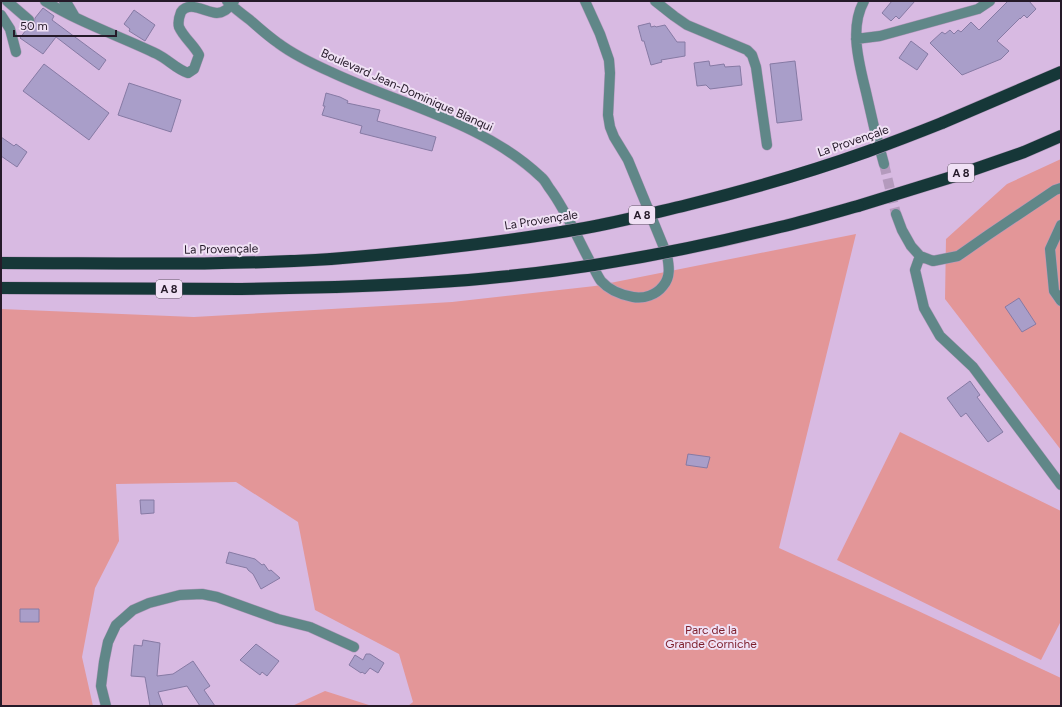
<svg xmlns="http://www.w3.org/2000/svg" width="1062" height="707" viewBox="0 0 1062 707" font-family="Figtree,sans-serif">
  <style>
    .green { fill: #e39698 }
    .building { fill: #a99ec9; stroke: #867aa4 }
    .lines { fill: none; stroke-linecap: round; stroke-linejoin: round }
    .minor-tunnel { stroke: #b49abd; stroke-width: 10; stroke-dasharray: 10 5; stroke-linecap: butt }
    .minor-casing { stroke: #b49abd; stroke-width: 11 }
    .highway-casing { stroke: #b49abd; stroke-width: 13 }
    .minor { stroke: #608788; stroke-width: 10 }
    .highway { stroke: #163738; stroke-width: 12 }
    .highway-bridge-casing { stroke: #b49abd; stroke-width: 13; stroke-linecap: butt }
    .highway-bridge { stroke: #163738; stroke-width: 12 }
    .labels { text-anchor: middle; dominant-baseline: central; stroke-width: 4; stroke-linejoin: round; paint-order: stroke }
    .shield { fill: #f0e1f5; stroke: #625666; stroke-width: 1 }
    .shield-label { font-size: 11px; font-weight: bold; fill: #251a29 }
    .street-label { font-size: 12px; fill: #251a29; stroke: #f0e1f5 }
    .park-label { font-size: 12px; fill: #7d1f2c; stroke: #f0e1f5 }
  </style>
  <rect width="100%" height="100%" fill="#d8bae2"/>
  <!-- green -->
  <path class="green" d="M1061 159V450L945 299 946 239 1007 184Z
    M856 234 779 548 914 609 1061 678V706H408L413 702 399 654 315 610 298 522 236 482 116 484 119 541 95 588 82 657 93 706H1V309L194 317 452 302 595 286Z
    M900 432 1061 511V621L1041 660 837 560Z
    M325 691 372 706H292Z"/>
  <!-- building -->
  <path class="building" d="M892 1H915L899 19 896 16 891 21 882 13Z
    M1008 1H1029L1036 9 1027 18 1024 15 1020 19V18L997 41 1009 51 1001 59 962 75 930 43 942 32 945 34 950 30 954 34 958 30 961 32 971 22 979 30Z
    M43 8 54 16 52 20 106 60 99 70 56 37 43 54 20 38 29 26H31L34 24 35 18Z
    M134 10 155 25 145 41 129 31 130 29 124 24Z
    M650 23 651 27 655 26 656 27 665 25 677 42H685V56L661 60 662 62 651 65 644 41H642L638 26Z
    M911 41 928 54 917 70 899 58Z
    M709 61 710 66 724 64 725 67 740 66 742 85 710 89 706 85 697 86 694 63Z
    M795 61 802 120 777 123 770 64Z
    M44 64 109 113 89 140 23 91Z
    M129 83 181 100 171 132 118 115Z
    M326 93 340 97 348 101 347 103 380 110 377 121 436 137 432 151 360 133 362 126 322 115 325 106H323Z
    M1 137 14 146 16 144 27 152 17 167 1 156Z
    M1019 298 1036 324 1022 332 1005 307Z
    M970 381 980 395 977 397 1003 432 988 442 966 413 961 417 947 398Z
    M688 454 710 457 707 468 686 465Z
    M140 500H154V513L141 514Z
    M229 552 255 559 262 565 264 564 269 571 271 570 280 578 261 589 253 574 248 570 247 568 226 563Z
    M20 609H39V622H20Z
    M143 640 160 643 157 676 173 674 193 661 210 686 204 690 215 706H200L187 686 158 692 163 706H150L145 677 131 676 134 645 142 646Z
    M256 644 279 661 267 676 262 672 260 675 240 660Z
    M366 654H370L384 663 378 673 370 668 365 674 362 672 361 673 349 665 355 655 363 660Z"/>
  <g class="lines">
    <!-- minor-tunnel -->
    <path class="minor-tunnel" d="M884 164 896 214"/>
    <defs>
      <path id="minor" d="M7 1 29 20
        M45 1C80 23 120 36 157 54 169 60 176 69 188 73L194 69 199 55C194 45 184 38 179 27 178 23 179 17 181 12 189 0 205 12 217 13 225 13 230 7 234 1
        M64 1 68 5 75 17
        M227 1C234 8 242 14 250 20 259 28 268 36 278 43 294 55 313 64 331 72 401 105 483 122 541 177 545 180 547 185 550 189 567 212 578 240 592 265 595 270 598 277 601 281 609 290 622 295 633 297 644 299 656 295 663 286 671 277 669 266 667 255L628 160 614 137 610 127 608 115 610 73 609 60 600 34 585 1
        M655 1 674 16 687 25 747 50 752 55 756 67 767 145
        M864 1C849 28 859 63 866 92 871 116 877 140 884 164
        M1 15 10 29 16 52
        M856 39 880 36 978 9 990 1
        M896 214 902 230 911 246 920 256 933 261 958 256 988 235 1055 190 1061 188
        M1061 225 1050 249 1054 291 1061 301
        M920 256 915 270 924 308 940 336 973 367 1061 485
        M106 706 101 686 104 662 108 642 116 625 133 610 149 603 180 595 202 594 217 597 278 619 310 627 354 647"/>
      <path id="highway" d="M942 123 1061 72
        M858 206 955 176 1024 152 1061 136
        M1 263C111 263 221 266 331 259
        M1 288 241 289 336 287"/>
    </defs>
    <!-- minor casing -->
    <use href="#minor" class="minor-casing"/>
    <!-- highway casing -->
    <use href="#highway" class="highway-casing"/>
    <!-- minor -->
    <use href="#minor" class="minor"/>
    <!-- highway -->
    <use href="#highway" class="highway"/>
    <defs>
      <path id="highway-bridge" d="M331 259C416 252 501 243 585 228 619 222 653 213 687 205 747 190 807 173 866 152 891 143 917 133 942 123
        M336 287C391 285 445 283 499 277 594 268 688 250 780 227 806 221 832 213 858 206"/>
    </defs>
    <!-- highway-bridge casing -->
    <use href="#highway-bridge" class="highway-bridge-casing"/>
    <!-- highway-bridge -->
    <use href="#highway-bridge" class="highway-bridge"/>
  </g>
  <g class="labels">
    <!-- shield labels -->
    <g class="shield">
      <rect x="948" y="164" width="26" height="18" rx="3"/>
      <rect x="629" y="206" width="26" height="18" rx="3"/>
      <rect x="156" y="280" width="26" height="18" rx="3"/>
    </g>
    <g class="shield-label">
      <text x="961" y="173">A 8</text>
      <text x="642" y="215">A 8</text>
      <text x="169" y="289">A 8</text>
    </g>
    <!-- street labels -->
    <g class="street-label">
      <text transform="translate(407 90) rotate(24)">Boulevard Jean-Dominique Blanqui</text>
      <text transform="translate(853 141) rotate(-19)">La Provençale</text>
      <text transform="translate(541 220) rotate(-9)">La Provençale</text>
      <text transform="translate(221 249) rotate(-1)">La Provençale</text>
    </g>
    <!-- park labels -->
    <g class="park-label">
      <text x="711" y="630">Parc de la<tspan x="711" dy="14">Grande Corniche</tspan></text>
    </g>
  </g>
  <!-- border -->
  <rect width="1062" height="707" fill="none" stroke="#251a29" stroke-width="4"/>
  <!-- scale -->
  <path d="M14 30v6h102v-6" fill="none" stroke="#251a29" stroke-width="2"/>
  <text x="20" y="30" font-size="12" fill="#251a29" stroke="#f0e1f5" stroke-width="3" paint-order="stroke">50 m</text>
</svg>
